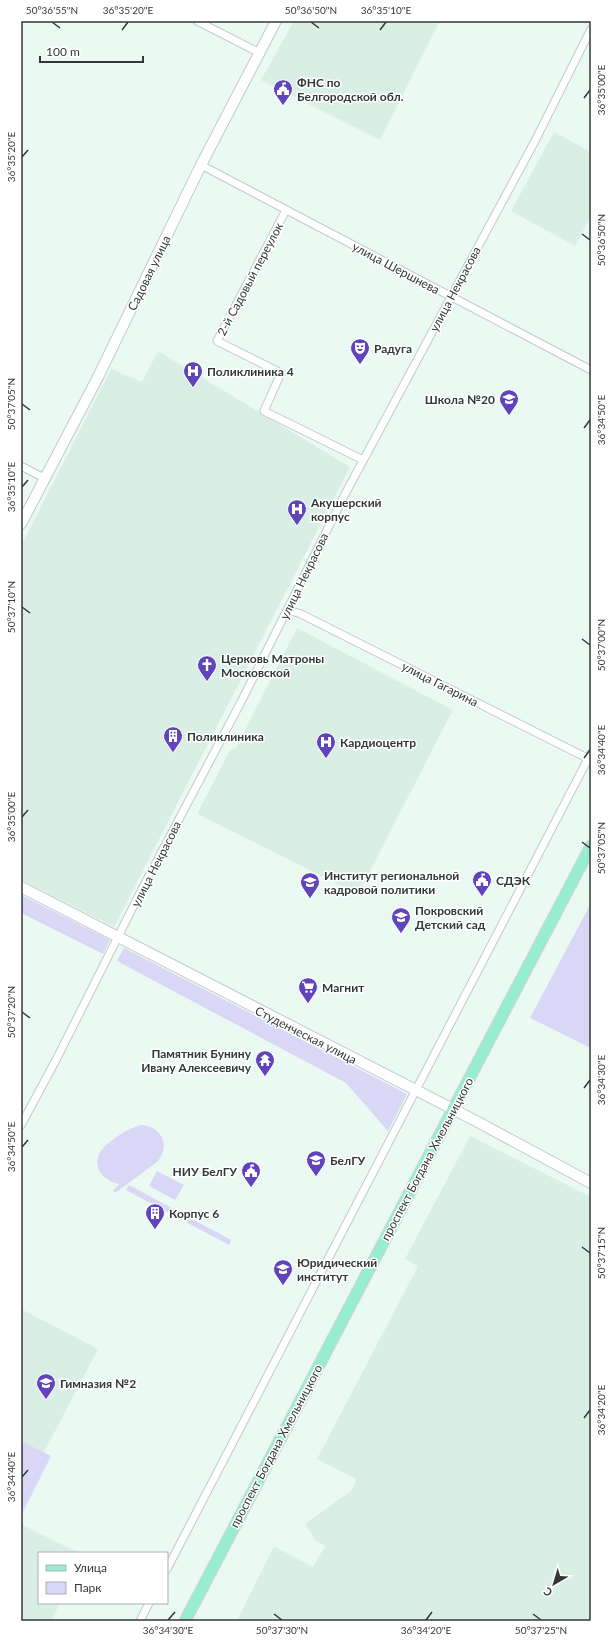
<svg xmlns="http://www.w3.org/2000/svg" width="612" height="1642" viewBox="0 0 612 1642" font-family="Lato,sans-serif">
  <style>
    .built { fill: #d9efe6 }
    .green { fill: #d9d7f5 }
    .lines { fill: none; stroke-linecap: round; stroke-linejoin: round }
    .minor-casing { stroke: #becbc6; stroke-width: 9 }
    .secondary-casing { stroke: #becbc6; stroke-width: 12 }
    .primary-casing { stroke: #d6d7d7; stroke-width: 13 }
    .minor { stroke: #fff; stroke-width: 7 }
    .secondary { stroke: #fff; stroke-width: 10 }
    .primary { stroke: #98edd1; stroke-width: 11 }
    .ticks { fill: none; stroke: #333836; stroke-width: 1.5 }
    .labels { text-anchor: middle; dominant-baseline: central; stroke-width: 3; stroke-linejoin: round; paint-order: stroke }
    .poi-label { font-size: 12px; font-weight: bold; fill: #333836; stroke: #fff; text-anchor: start }
    .street-label { font-size: 12px; fill: #333836; stroke: #fff }
    .neatline { fill: none; stroke: #333836; stroke-width: 1.5 }
    .ticks-label { font-size: 10px; text-anchor: middle; fill: #333836 }
  </style>
  <rect width="100%" height="100%" fill="#ebf9f3"/>
  <!-- built -->
  <path class="built" d="M294 21H440L380 140 261 80Z
    M554 132 591 152V216L575 246 511 211Z
    M158 351 350 467 114 927 21 880V546L111 369 142 382Z
    M297 628 453 710 358 894 197 814 230 750 236 748Z
    M470 1136 591 1197V1621H237L274 1546 313 1567 325 1546 316 1541 305 1524 352 1490 356 1479 317 1459 418 1266 405 1259Z
    M21 1309 98 1349 40 1460 21 1451Z
    M21 1524 79 1553H39V1603H60L51 1621H21Z"/>
  <!-- green -->
  <path class="green" d="M21 895 110 940 103 954 21 913Z
    M591 903V1048L530 1018Z
    M124 948 407 1094 388 1131 346 1083 117 961Z
    M142 1125C162 1127 171 1146 157 1162L115 1193 113 1190 120 1184C105 1182 90 1167 101 1151 107 1142 131 1126 142 1125Z
    M157 1171 184 1185 175 1200 149 1186Z
    M129 1185 231 1240 229 1245 126 1190Z
    M21 1441 51 1456 23 1512 21 1511Z"/>
  <g class="lines">
    <defs>
      <path id="minor" d="M197 21 260 53
        M201 165 591 370
        M286 210 217 341 281 373 264 411 363 460
        M21 466 44 478
        M288 610 301 614 591 760
        M21 1125 57 1058 142 889 241 702 344 496 536 139 591 29
        M167 1569 591 753
        M140 1621 149 1603"/>
      <path id="secondary" d="M21 524 98 377 201 165 276 21
        M21 887 476 1121 591 1183"/>
      <path id="primary" d="M185 1621 591 846"/>
    </defs>
    <!-- minor casing -->
    <use href="#minor" class="minor-casing"/>
    <!-- secondary casing -->
    <use href="#secondary" class="secondary-casing"/>
    <!-- primary casing -->
    <use href="#primary" class="primary-casing"/>
    <!-- minor -->
    <use href="#minor" class="minor"/>
    <!-- secondary -->
    <use href="#secondary" class="secondary"/>
    <!-- primary -->
    <use href="#primary" class="primary"/>
  </g>
  <!-- ticks -->
  <path class="ticks" d="M52 22 60 28M311 22 319 28M122 30 128 22M380 30 386 22M584 98 590 90M22 157 28 150M582 234 590 240M22 404 30 410M584 428 590 420M22 487 28 480M22 607 30 613M582 639 590 645M584 758 590 750M22 817 28 810M582 842 590 848M22 1012 30 1018M584 1088 590 1080M22 1147 28 1140M582 1247 590 1253M584 1418 590 1410M22 1477 28 1470M274 1614 282 1620M533 1614 541 1620M168 1620 175 1612M426 1620 432 1612"/>
  <!-- icons -->
  <defs>
    <symbol id="civic-pin" viewBox="-11 -11 22 30"><path d="M0 17L-7.5 6A9.5 9.5 0 1 1 7.5 6Z" fill="#6144bc" stroke="#fff"/><path d="M-.6-6.5H3V-4.5H.6V-3L4-1V1h2V6H-6V1h2V-1L-.6-3ZM-1.2 2.5V6h2.4V2.5Z" fill="#fff"/></symbol>
    <symbol id="theatre-pin" viewBox="-11 -11 22 30"><path d="M0 17L-7.5 6A9.5 9.5 0 1 1 7.5 6Z" fill="#6144bc" stroke="#fff"/><path d="M-5-5.5Q0-4 5-5.5V0Q5 5 0 6Q-5 5-5 0ZM-3.3-2.5H-1v1.5H-3.3ZM1-2.5H3.3v1.5H1ZM-2.8 1Q0 5.5 2.8 1Z" fill="#fff"/></symbol>
    <symbol id="hospital-pin" viewBox="-11 -11 22 30"><path d="M0 17L-7.5 6A9.5 9.5 0 1 1 7.5 6Z" fill="#6144bc" stroke="#fff"/><path d="M-5-5h3v3.5h4V-5h3V5h-3V1.5h-4V5h-3Z" fill="#fff"/></symbol>
    <symbol id="school-pin" viewBox="-11 -11 22 30"><path d="M0 17L-7.5 6A9.5 9.5 0 1 1 7.5 6Z" fill="#6144bc" stroke="#fff"/><path d="M0-5L7-2L0 1L-7-2ZM-4 1L0 2.5L4 1V4Q0 6-4 4Z" fill="#fff"/></symbol>
    <symbol id="church-pin" viewBox="-11 -11 22 30"><path d="M0 17L-7.5 6A9.5 9.5 0 1 1 7.5 6Z" fill="#6144bc" stroke="#fff"/><path d="M-1.2-6h2.4v3.5h3.3v2.4h-3.3V6h-2.4V-.1h-3.3v-2.4h3.3Z" fill="#fff"/></symbol>
    <symbol id="building-pin" viewBox="-11 -11 22 30"><path d="M0 17L-7.5 6A9.5 9.5 0 1 1 7.5 6Z" fill="#6144bc" stroke="#fff"/><path d="M-4-6H4V6H1V3H-1V6H-4ZM-2.5-4.3h1.7v1.8h-1.7ZM.8-4.3h1.7v1.8H.8ZM-2.5-1h1.7V.8h-1.7ZM.8-1h1.7V.8H.8Z" fill="#fff"/></symbol>
    <symbol id="university-pin" viewBox="-11 -11 22 30"><path d="M0 17L-7.5 6A9.5 9.5 0 1 1 7.5 6Z" fill="#6144bc" stroke="#fff"/><path d="M0-5L7-2L0 1L-7-2ZM-4 1L0 2.5L4 1V4Q0 6-4 4Z" fill="#fff"/></symbol>
    <symbol id="supermarket-pin" viewBox="-11 -11 22 30"><path d="M0 17L-7.5 6A9.5 9.5 0 1 1 7.5 6Z" fill="#6144bc" stroke="#fff"/><path d="M-6-5.5h2.5l.6 2H6L4.5 2H-2.5L-4.4-4H-6ZM-1.5 3.2a1.3 1.3 0 1 0 .1 0ZM3 3.2a1.3 1.3 0 1 0 .1 0Z" fill="#fff"/></symbol>
    <symbol id="temple-pin" viewBox="-11 -11 22 30"><path d="M0 17L-7.5 6A9.5 9.5 0 1 1 7.5 6Z" fill="#6144bc" stroke="#fff"/><path d="M0-6L5-2H3V0L6.5 2.5H4V6H1.5V3h-3V6H-4V2.5H-6.5L-3 0V-2H-5Z" fill="#fff"/></symbol>
  </defs>
  <g fill-rule="evenodd">
    <use href="#civic-pin" x="272" y="78" width="22" height="30"/>
    <use href="#theatre-pin" x="349" y="337" width="22" height="30"/>
    <use href="#hospital-pin" x="182" y="360" width="22" height="30"/>
    <use href="#school-pin" x="498" y="388" width="22" height="30"/>
    <use href="#hospital-pin" x="286" y="498" width="22" height="30"/>
    <use href="#church-pin" x="196" y="654" width="22" height="30"/>
    <use href="#building-pin" x="162" y="725" width="22" height="30"/>
    <use href="#hospital-pin" x="315" y="731" width="22" height="30"/>
    <use href="#civic-pin" x="471" y="869" width="22" height="30"/>
    <use href="#university-pin" x="299" y="871" width="22" height="30"/>
    <use href="#school-pin" x="390" y="906" width="22" height="30"/>
    <use href="#supermarket-pin" x="297" y="976" width="22" height="30"/>
    <use href="#temple-pin" x="254" y="1049" width="22" height="30"/>
    <use href="#university-pin" x="305" y="1149" width="22" height="30"/>
    <use href="#civic-pin" x="240" y="1160" width="22" height="30"/>
    <use href="#building-pin" x="144" y="1202" width="22" height="30"/>
    <use href="#university-pin" x="272" y="1258" width="22" height="30"/>
    <use href="#school-pin" x="35" y="1372" width="22" height="30"/>
  </g>
  <g class="labels">
    <!-- poi labels -->
    <g class="poi-label">
      <text x="297" y="82">ФНС по<tspan x="297" dy="14">Белгородской обл.</tspan></text>
      <text x="374" y="348">Радуга</text>
      <text x="207" y="371">Поликлиника 4</text>
      <text x="495" y="399" text-anchor="end">Школа №20</text>
      <text x="311" y="502">Акушерский<tspan x="311" dy="14">корпус</tspan></text>
      <text x="221" y="658">Церковь Матроны<tspan x="221" dy="14">Московской</tspan></text>
      <text x="187" y="736">Поликлиника</text>
      <text x="340" y="742">Кардиоцентр</text>
      <text x="324" y="875">Институт региональной<tspan x="324" dy="14">кадровой политики</tspan></text>
      <text x="496" y="880">СДЭК</text>
      <text x="415" y="910">Покровский<tspan x="415" dy="14">Детский сад</tspan></text>
      <text x="322" y="987">Магнит</text>
      <text x="251" y="1053" text-anchor="end">Памятник Бунину<tspan x="251" dy="14">Ивану Алексеевичу</tspan></text>
      <text x="330" y="1160">БелГУ</text>
      <text x="237" y="1171" text-anchor="end">НИУ БелГУ</text>
      <text x="169" y="1213">Корпус 6</text>
      <text x="297" y="1262">Юридический<tspan x="297" dy="14">институт</tspan></text>
      <text x="60" y="1383">Гимназия №2</text>
    </g>
    <!-- street labels -->
    <g class="street-label">
      <text transform="translate(396 268) rotate(28)">улица Шершнева</text>
      <text transform="translate(149 273) rotate(-64)">Садовая улица</text>
      <text transform="translate(250 279) rotate(-62)">2-й Садовый переулок</text>
      <text transform="translate(455 289) rotate(-62)">улица Некрасова</text>
      <text transform="translate(304 576) rotate(-64)">улица Некрасова</text>
      <text transform="translate(440 684) rotate(27)">улица Гагарина</text>
      <text transform="translate(156 864) rotate(-63)">улица Некрасова</text>
      <text transform="translate(306 1035) rotate(27)">Студенческая улица</text>
      <text transform="translate(427 1159) rotate(-62)">проспект Богдана Хмельницкого</text>
      <text transform="translate(276 1446) rotate(-62)">проспект Богдана Хмельницкого</text>
    </g>
  </g>
  <!-- border -->
  <rect width="612" height="1642" fill="none" stroke="#ffffff" stroke-width="44"/>
  <!-- legend -->
  <rect x="38" y="1552" width="130" height="52" fill="#ffffff" stroke="#adafaf"/>
  <rect x="46" y="1565" width="20" height="6" fill="#98edd1" stroke="#adafaf"/>
  <text x="74" y="1572" font-size="12" fill="#333836">Улица</text>
  <rect x="46" y="1582" width="20" height="12" fill="#d9d7f5" stroke="#adafaf"/>
  <text x="74" y="1592" font-size="12" fill="#333836">Парк</text>
  <!-- north arrow -->
  <g transform="translate(554 1584) rotate(218)" stroke="#ffffff" stroke-width="3" paint-order="stroke">
  <path d="M0-3L7 15L0 10L-7 15Z" fill="#333836"/>
  <text y="-6" font-size="11" font-weight="bold" text-anchor="middle" fill="#333836">С</text>
  </g>
  <!-- scale -->
  <path d="M40 56v6h103v-6" fill="none" stroke="#333836" stroke-width="2"/>
  <text x="46" y="56" font-size="12" fill="#333836" stroke="#ffffff" stroke-width="3" paint-order="stroke">100 m</text>
  <rect x="22" y="22" width="568" height="1598" class="neatline"/>
  <g class="ticks-label">
    <text x="52" y="14">50°36'55"N</text>
    <text x="128" y="14">36°35'20"E</text>
    <text x="311" y="14">50°36'50"N</text>
    <text x="386" y="14">36°35'10"E</text>
    <text transform="translate(601 90) rotate(-90)" y="4">36°35'00"E</text>
    <text transform="translate(11 157) rotate(-90)" y="4">36°35'20"E</text>
    <text transform="translate(601 240) rotate(-90)" y="4">50°36'50"N</text>
    <text transform="translate(11 404) rotate(-90)" y="4">50°37'05"N</text>
    <text transform="translate(601 420) rotate(-90)" y="4">36°34'50"E</text>
    <text transform="translate(11 487) rotate(-90)" y="4">36°35'10"E</text>
    <text transform="translate(11 607) rotate(-90)" y="4">50°37'10"N</text>
    <text transform="translate(601 645) rotate(-90)" y="4">50°37'00"N</text>
    <text transform="translate(601 750) rotate(-90)" y="4">36°34'40"E</text>
    <text transform="translate(11 817) rotate(-90)" y="4">36°35'00"E</text>
    <text transform="translate(601 848) rotate(-90)" y="4">50°37'05"N</text>
    <text transform="translate(11 1012) rotate(-90)" y="4">50°37'20"N</text>
    <text transform="translate(601 1080) rotate(-90)" y="4">36°34'30"E</text>
    <text transform="translate(11 1147) rotate(-90)" y="4">36°34'50"E</text>
    <text transform="translate(601 1253) rotate(-90)" y="4">50°37'15"N</text>
    <text transform="translate(601 1410) rotate(-90)" y="4">36°34'20"E</text>
    <text transform="translate(11 1477) rotate(-90)" y="4">36°34'40"E</text>
    <text x="168" y="1634">36°34'30"E</text>
    <text x="282" y="1634">50°37'30"N</text>
    <text x="426" y="1634">36°34'20"E</text>
    <text x="541" y="1634">50°37'25"N</text>
  </g>
</svg>
